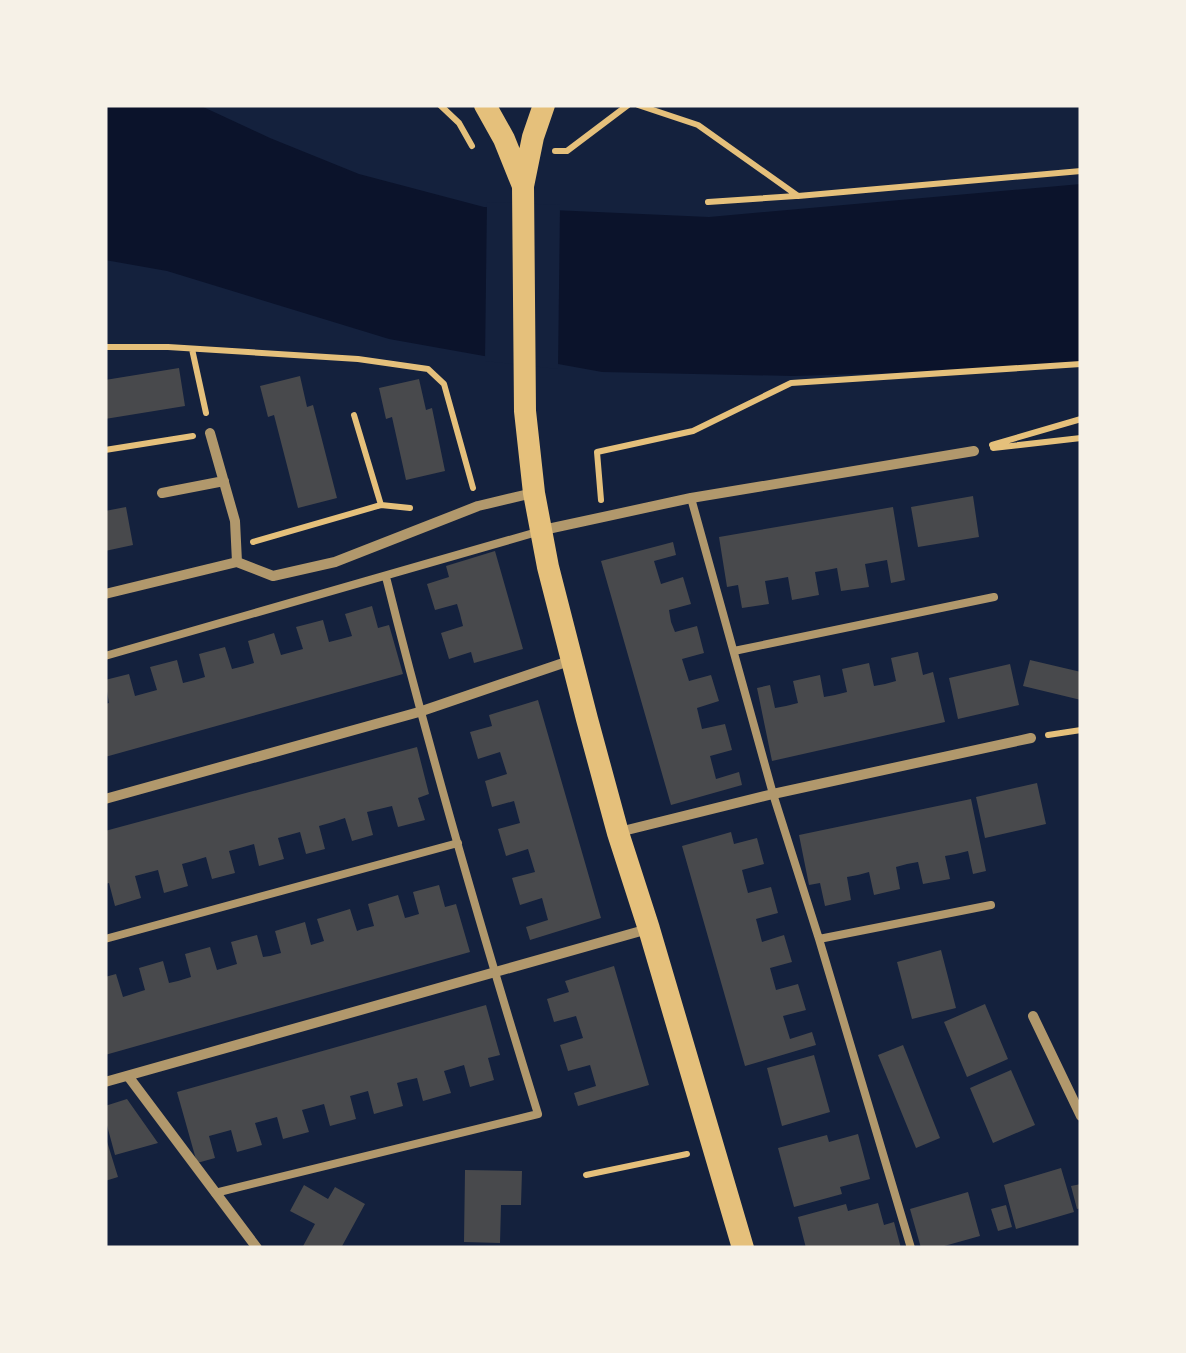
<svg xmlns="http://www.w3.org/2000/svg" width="1186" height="1353" viewBox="0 0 1186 1353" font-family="'Archivo Narrow',sans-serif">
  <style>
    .water { fill: #0b132b }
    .pier { fill: #14213d }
    .building { fill: #48494c }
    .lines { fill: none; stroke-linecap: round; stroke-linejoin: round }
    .path { stroke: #e5c07b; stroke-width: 6 }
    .service { stroke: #b1986c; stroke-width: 8 }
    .minor { stroke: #b1986c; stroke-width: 10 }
    .primary { stroke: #e5c07b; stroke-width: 22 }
  </style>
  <rect width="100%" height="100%" fill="#14213d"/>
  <!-- water -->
  <path class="water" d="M105 105H199L270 138 359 174 484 207 709 217 1081 184V361L963 371 793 376 602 372 558 364 484 356 389 339 167 271 105 260Z"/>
  <!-- pier -->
  <path class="pier" d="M487 202 560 205 558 369 485 361Z"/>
  <!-- building -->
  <path class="building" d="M179 368 185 406 105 419V380Z
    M300 376 307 407 313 405 337 498 298 508 274 415 268 417 260 386Z
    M419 379 426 410 432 408 445 471 406 480 392 417 386 419 379 388Z
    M973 496 979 537 918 547 911 507Z
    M126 507 133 545 105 551V511Z
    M893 507 905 580 891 583 887 560 865 564 869 587 841 591 837 568 827 570 815 572 819 595 792 600 788 577 777 579 765 581 769 604 742 608 738 585 727 587 719 537Z
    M673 542 676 555 654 561 661 584 683 577 691 604 669 610 671 622 675 632 697 626 704 653 682 659 689 681 711 675 719 701 697 708 702 729 725 724 732 750 710 756 716 779 739 772 742 785 671 805 601 561Z
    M495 551 523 649 474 663 471 652 449 659 441 633 463 626 460 614 457 604 435 610 427 584 449 577 446 566Z
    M372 606 378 628 389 625 403 674 105 757V704L109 703 105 680 129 674 135 696 157 690 150 667 177 660 183 683 195 680 205 677 199 654 225 647 232 669 244 666 254 663 248 641 274 633 281 655 303 649 296 627 323 620 329 642 341 639 352 636 345 614Z
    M918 652 923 675 933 672 945 722 772 761 757 688 770 685 775 708 786 706 798 703 793 681 820 675 824 697 835 695 847 692 842 669 869 663 874 686 885 684 896 681 891 658Z
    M1030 660 1081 672V700L1023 686Z
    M1010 664 1019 705 958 719 949 678Z
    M538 700 601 918 530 940 526 927 548 920 542 898 520 905 512 878 535 872 528 849 506 856 498 829 520 823 514 801 492 807 485 781 507 774 500 752 478 759 470 732 492 726 489 715Z
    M417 747 429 794 418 798 425 820 398 827 392 806 367 812 373 835 352 841 345 818 333 822 319 826 325 849 306 854 300 832 278 838 284 859 259 866 254 844 240 848 229 851 235 873 212 879 206 857 193 861 182 864 188 886 164 893 158 870 135 876 141 898 115 906 109 883 105 884V831Z
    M1037 783 1046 824 985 838 976 797Z
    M971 799 986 871 973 874 968 851 956 854 945 856 950 879 923 884 918 862 907 864 896 867 900 889 874 895 869 872 858 875 847 877 851 900 825 906 820 883 809 885 799 835Z
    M731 832 734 844 757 838 764 864 742 870 745 882 748 893 771 887 778 913 756 919 762 942 784 935 792 962 770 968 776 990 798 984 806 1010 783 1016 790 1039 812 1032 816 1045 745 1066 682 846Z
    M439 885 445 907 456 904 470 952 105 1055V977L116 974 123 997 145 990 139 968 163 961 169 983 178 981 191 977 185 954 210 947 217 970 237 964 231 942 257 935 263 957 270 956 281 953 275 931 305 922 311 945 324 941 317 919 350 909 357 931 362 929 374 926 368 904 398 895 405 918 409 917 419 914 413 892Z
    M941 950 956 1008 912 1019 897 962Z
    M614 966 649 1085 578 1106 574 1093 596 1086 590 1065 568 1071 560 1045 583 1038 576 1016 554 1022 547 999 569 992 565 981Z
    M985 1004 1008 1059 967 1077 944 1022Z
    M486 1005 500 1055 488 1058 494 1080 470 1087 464 1065 444 1071 451 1093 423 1101 417 1078 404 1081 397 1083 403 1106 374 1114 368 1091 350 1096 356 1119 330 1126 324 1104 302 1110 309 1132 283 1139 277 1117 255 1123 262 1145 237 1152 231 1130 209 1136 215 1158 197 1163 177 1092Z
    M903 1045 940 1138 916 1148 878 1055Z
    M814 1055 830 1112 782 1126 767 1068Z
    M1011 1070 1035 1125 993 1143 970 1088Z
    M127 1099 158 1143 115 1155 105 1118V1106Z
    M858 1134 870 1179 840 1187 842 1194 794 1207 778 1148 827 1135 829 1142Z
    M105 1135 118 1177 105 1181Z
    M1061 1168 1074 1212 1016 1229 1004 1185Z
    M465 1170 522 1171 521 1205H501L500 1243 464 1242Z
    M1081 1184V1208L1077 1209 1071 1186Z
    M304 1185 328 1199 335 1187 365 1204 341 1248H302L315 1224 290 1211Z
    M968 1192 980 1236 937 1248H921L910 1209Z
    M878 1203 884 1225 894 1222 901 1248H806L798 1217 846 1204 848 1211Z
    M1006 1205 1012 1227 998 1231 991 1209Z"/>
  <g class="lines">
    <!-- path -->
    <path class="path" d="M440 105 459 123 472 146
      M638 105 698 125 798 196 1081 171
      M555 151H567L628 105
      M708 202 796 196
      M105 347H168L358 359 428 369 444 384 473 488
      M192 349 206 413
      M354 415 381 505
      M992 445 1081 419
      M993 448 1081 438
      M105 450 193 436
      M601 500 597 452 693 431 791 383 1081 364
      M253 542 381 505 410 508
      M1048 735 1081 730
      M586 1175 687 1154"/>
    <!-- service -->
    <path class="service" d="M691 498 773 794 819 939 911 1248
      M734 651 994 597
      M105 656 537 532
      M105 939 458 843
      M819 939 991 905
      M215 1193 538 1114C483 936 431 758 386 577"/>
    <!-- minor -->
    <path class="minor" d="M210 433 235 521 237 562
      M162 493 224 481
      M543 530 691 498 974 451
      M105 594 237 562 273 576 335 562 478 506 533 493
      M105 799 419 712 572 660
      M619 832 773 794 1031 738
      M1033 1016 1081 1116
      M128 1076 257 1248
      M105 1082 648 929"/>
    <!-- primary -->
    <path class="primary" d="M485 105 504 139 523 186
      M544 105 533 137 523 186 525 411 534 493 548 567 587 719 618 833 649 929 743 1248"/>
  </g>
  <!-- border -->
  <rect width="1186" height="1353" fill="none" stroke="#f6f1e7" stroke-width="215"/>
</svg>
